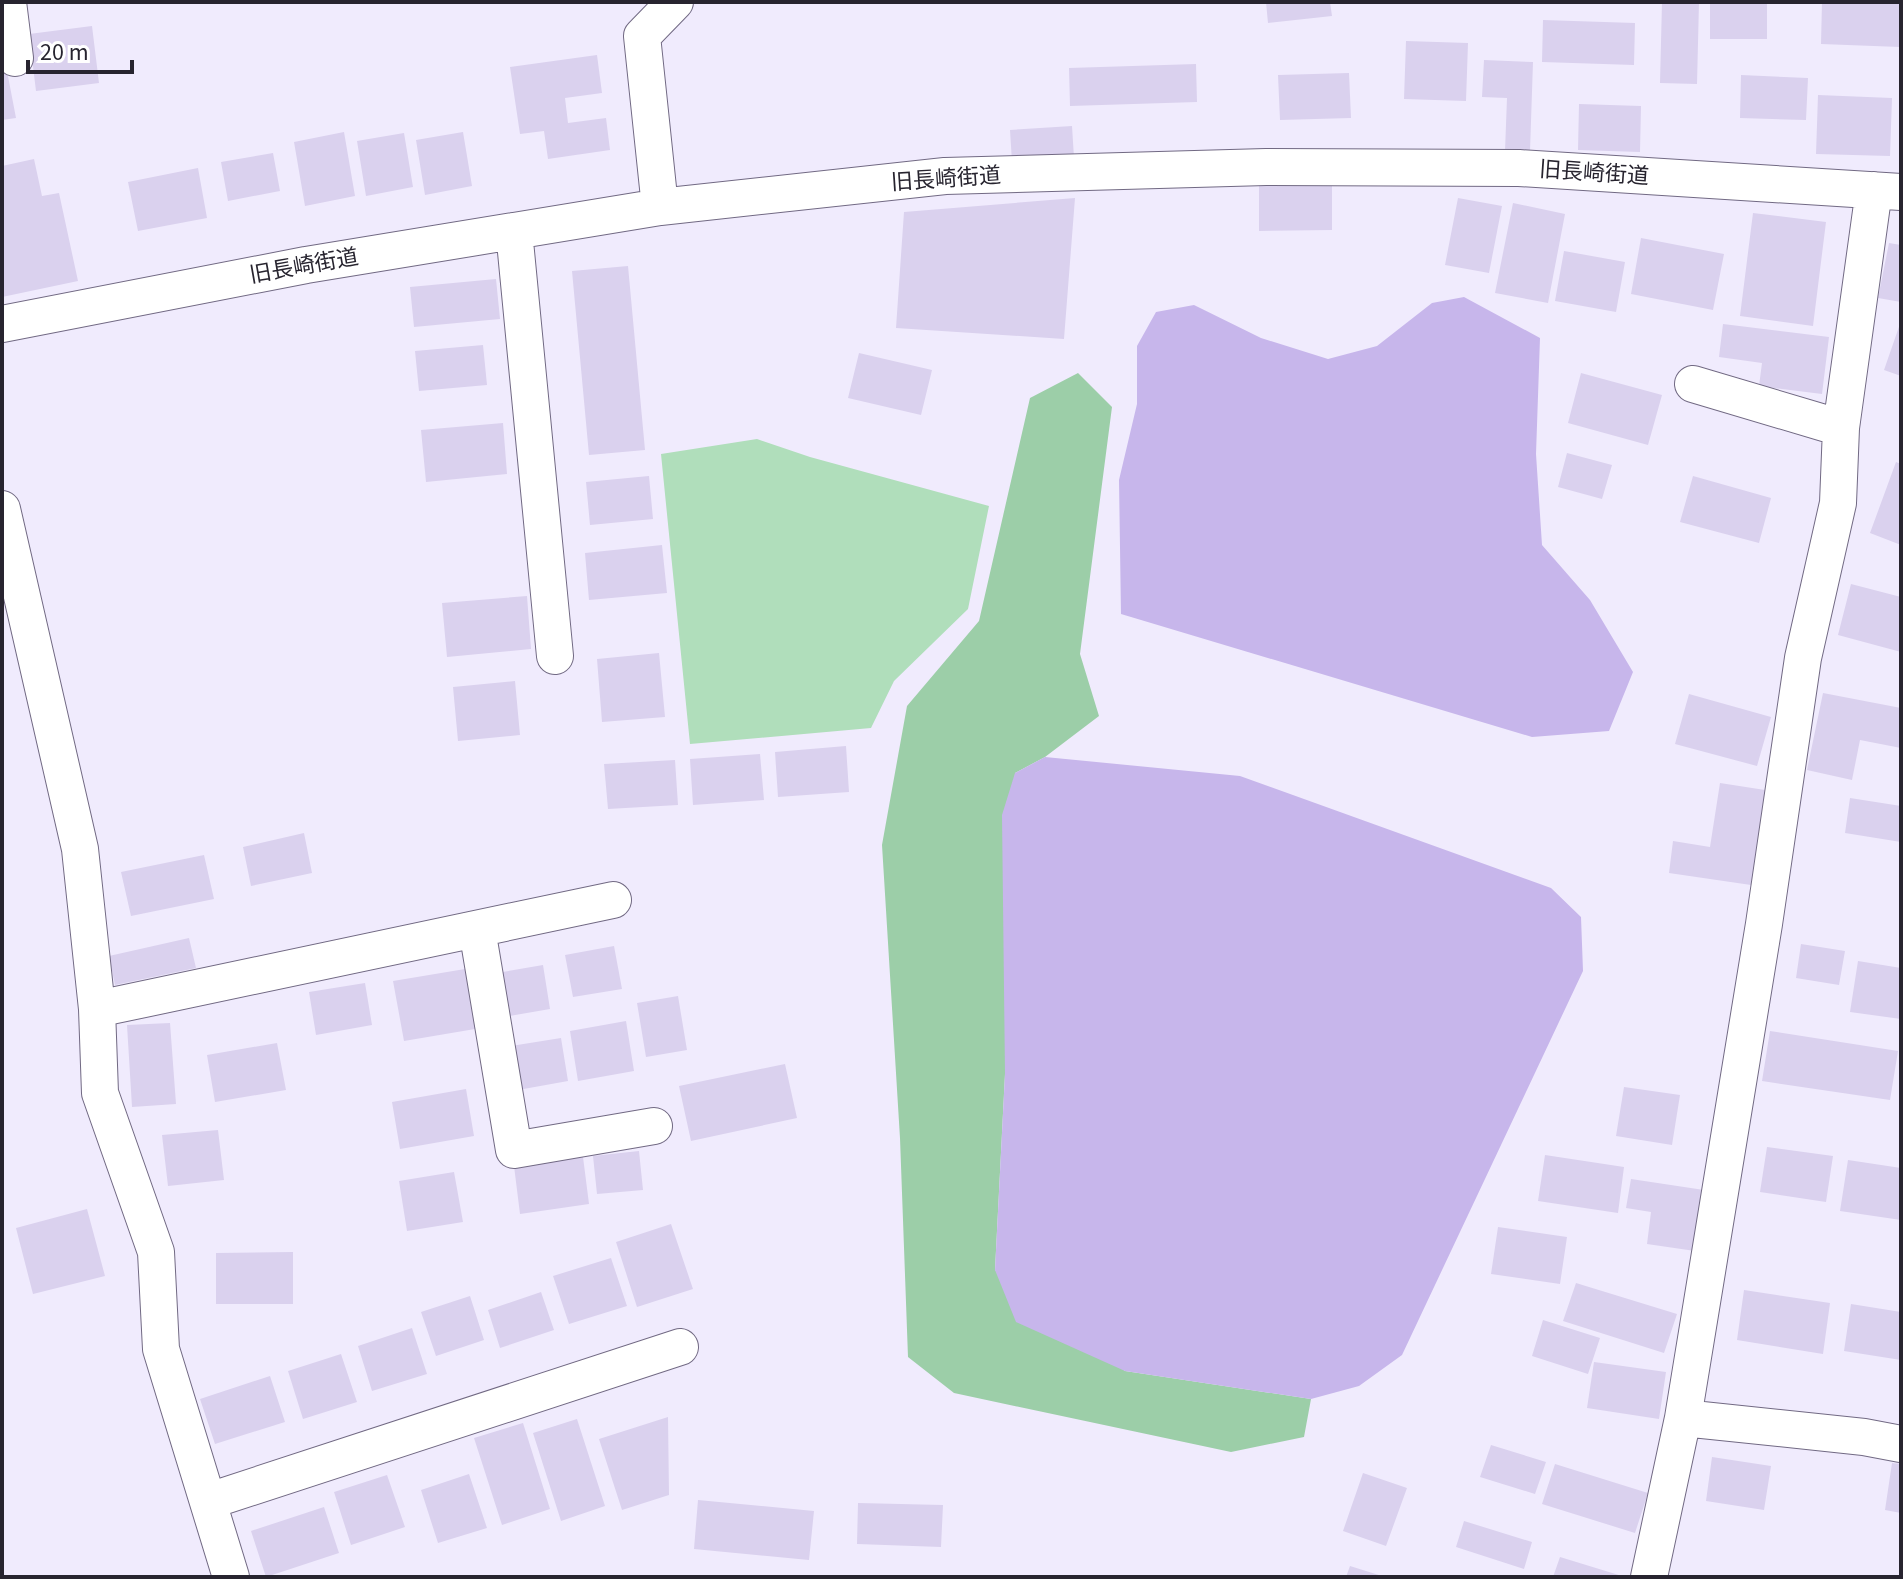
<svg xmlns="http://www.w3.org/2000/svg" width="1903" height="1579" viewBox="0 0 1903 1579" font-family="'Source Sans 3','Noto Sans JP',sans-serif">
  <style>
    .green { fill: #b0debb }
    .forest { fill: #9ccea8 }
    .water { fill: #c7b6eb }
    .building { fill: #dad1ee }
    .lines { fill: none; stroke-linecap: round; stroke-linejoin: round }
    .street-casing { stroke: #716983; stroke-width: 38 }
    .street { stroke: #fff; stroke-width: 36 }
    .labels { text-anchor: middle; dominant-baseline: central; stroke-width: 7; stroke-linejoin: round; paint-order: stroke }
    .street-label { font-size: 22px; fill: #27242f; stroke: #fff }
  </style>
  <rect width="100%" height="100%" fill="#f0ebfd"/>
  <!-- green -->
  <path class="green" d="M757 439 810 457 989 506 968 609 894 681 871 728 690 744 661 454Z"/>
  <!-- forest -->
  <path class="forest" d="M1078 373 1112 407 1080 654 1099 716 1045 757 1015 773 1005 1074 995 1270 1125 1371 1311 1399 1304 1437 1231 1452 954 1393 908 1357 900 1138 882 845 907 706 979 621 1030 398Z"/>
  <!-- water -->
  <path class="water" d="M1464 297 1540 338 1536 454 1542 545 1590 600 1633 672 1609 731 1532 737 1121 614 1119 480 1137 404V346L1156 312 1194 305 1261 338 1328 359 1377 346 1432 303Z
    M1045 757 1240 776 1551 888 1581 917 1583 971 1402 1355 1359 1386 1311 1399 1125 1371 1016 1322 995 1270 1005 1074 1002 815 1015 773Z"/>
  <!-- building -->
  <path class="building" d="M1266 2H1330L1332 16 1268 23Z
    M1662 2H1699L1697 84 1660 83Z
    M1710 2H1767V39H1710Z
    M1822 2H1901L1900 47 1821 44Z
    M1543 20 1635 23 1634 65 1542 62Z
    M92 26 99 83 36 91 29 34Z
    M1406 41 1468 43 1466 101 1404 99Z
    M597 55 602 93 565 98 568 123 606 118 610 150 548 159 544 131 520 134 510 67Z
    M1484 60 1533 62 1530 151H1505L1507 98 1482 97Z
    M1196 64 1197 102 1070 106 1069 68Z
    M7 71 16 118 2 120V72Z
    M1349 73 1351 118 1280 120 1278 75Z
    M1741 75 1808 78 1806 120 1740 118Z
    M1818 95 1892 98 1890 156 1816 154Z
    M1579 104 1641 106 1640 152 1578 150Z
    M1072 126 1074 158 1012 162 1010 130Z
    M344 132 355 196 305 206 294 142Z
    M463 132 472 186 425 195 416 140Z
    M404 133 413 187 366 196 357 141Z
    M273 153 280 191 228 201 221 162Z
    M34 159 42 196 59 193 78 281 2 297V166Z
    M198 168 207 218 138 231 128 182Z
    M1259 185H1332V230L1259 231Z
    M1075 198 1064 339 896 328 904 212Z
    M1458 198 1502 206 1489 273 1445 265Z
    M1513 203 1565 214 1548 303 1495 293Z
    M1753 213 1826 222 1813 326 1740 316Z
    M1641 238 1724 254 1713 310 1631 294Z
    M1889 243 1901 245V302L1878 298Z
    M1564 251 1625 262 1616 312 1555 301Z
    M628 266 645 450 589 455 572 271Z
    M496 279 500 319 414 327 410 287Z
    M1901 321V376L1884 370Z
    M1723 324 1829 337 1822 394 1759 386 1762 363 1719 357Z
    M483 345 487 385 419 391 415 351Z
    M859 353 932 370 921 415 848 398Z
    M1581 373 1662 395 1648 445 1568 423Z
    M503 423 507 474 426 482 421 430Z
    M1567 453 1612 465 1602 499 1558 487Z
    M1896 462 1901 464V545L1870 533Z
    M649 476 653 519 590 525 586 482Z
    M1693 476 1771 498 1759 543 1680 522Z
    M662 545 667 593 589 600 585 553Z
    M1851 584 1901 597V652L1838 635Z
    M527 596 531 649 447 657 442 603Z
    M659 653 665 717 602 722 597 659Z
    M515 681 520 735 458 741 453 687Z
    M1823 693 1901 708V748L1860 740 1852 780 1807 770Z
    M1689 694 1771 717 1757 766 1675 744Z
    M846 746 849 792 778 797 775 752Z
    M760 754 764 800 693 805 690 759Z
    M675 760 678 805 608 809 604 764Z
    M1720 783 1765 790 1751 885 1669 873 1673 841 1710 847Z
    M1850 798 1901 806V842L1845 833Z
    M304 833 312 873 251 886 243 847Z
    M204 855 214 899 131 916 121 872Z
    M189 938 196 968 115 985 109 956Z
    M1801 944 1845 951 1839 985 1796 978Z
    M614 946 622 989 573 997 565 955Z
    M1858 961 1901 968V1019L1850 1012Z
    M543 965 550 1009 504 1017 497 973Z
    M465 969 475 1029 404 1041 393 981Z
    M365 983 372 1025 316 1035 309 992Z
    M678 996 687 1050 646 1057 637 1003Z
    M626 1021 634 1071 578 1081 570 1031Z
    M170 1023 176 1104 132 1107 127 1025Z
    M1770 1031 1898 1051 1890 1100 1762 1081Z
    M561 1038 568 1081 518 1090 511 1046Z
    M277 1043 286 1090 215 1102 207 1055Z
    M785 1064 797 1118 691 1141 679 1086Z
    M1624 1087 1680 1095 1672 1145 1616 1136Z
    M466 1089 474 1136 400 1149 392 1102Z
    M218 1130 224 1180 168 1186 162 1135Z
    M1767 1147 1833 1156 1826 1202 1760 1192Z
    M639 1151 643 1190 597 1194 593 1156Z
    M1545 1155 1624 1167 1618 1213 1538 1201Z
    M583 1157 589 1204 520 1214 514 1166Z
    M1848 1160 1901 1168V1220L1840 1211Z
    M454 1172 463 1222 407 1231 399 1181Z
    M1631 1179 1704 1190 1695 1251 1647 1244 1651 1212 1626 1208Z
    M87 1209 105 1276 33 1294 16 1228Z
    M671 1224 693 1289 637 1307 616 1242Z
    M1498 1227 1567 1237 1560 1284 1491 1274Z
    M293 1252V1304H216V1253Z
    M611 1258 627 1306 569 1324 553 1276Z
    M1576 1283 1677 1314 1664 1353 1563 1321Z
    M1744 1290 1830 1303 1823 1354 1737 1340Z
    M541 1292 554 1330 500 1348 488 1310Z
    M470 1296 484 1340 436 1356 421 1312Z
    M1851 1304 1901 1312V1360L1844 1351Z
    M1543 1320 1600 1338 1588 1374 1532 1356Z
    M412 1328 427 1374 372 1391 358 1346Z
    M341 1354 357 1402 303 1419 288 1371Z
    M1594 1362 1666 1372 1659 1419 1587 1408Z
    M270 1376 285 1422 215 1444 200 1399Z
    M668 1417 669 1495 622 1510 599 1439Z
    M577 1419 605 1506 561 1521 533 1433Z
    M523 1423 550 1509 502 1525 474 1438Z
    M1491 1445 1546 1462 1535 1494 1480 1477Z
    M1712 1457 1771 1466 1764 1510 1706 1501Z
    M1892 1463 1901 1464V1513L1885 1510Z
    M1555 1464 1648 1493 1635 1533 1542 1504Z
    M1363 1473 1407 1488 1386 1546 1343 1531Z
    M469 1474 487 1528 438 1543 421 1490Z
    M387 1475 405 1527 351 1545 334 1492Z
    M698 1500 814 1511 809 1560 694 1549Z
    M858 1503 943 1505 941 1547 857 1544Z
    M324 1507 339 1553 266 1577 251 1531Z
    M1464 1521 1532 1542 1524 1569 1456 1547Z
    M1560 1557 1622 1576V1577H1553Z
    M1350 1566 1382 1576 1381 1577H1346Z"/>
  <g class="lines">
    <defs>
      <path id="street" d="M8 2 15 58
        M660 207 642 36 675 2
        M514 231 555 656
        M2 324 306 265 660 207 945 176 1266 167 1519 168 1901 192
        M1693 384 1841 428
        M2 509 80 849 97 1009 100 1093 156 1252 161 1349 231 1577
        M477 929 514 1150 654 1126
        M97 1009 613 900
        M1683 1418 1864 1437 1901 1444
        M209 1501 680 1347
        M1649 1577 1683 1418 1764 924 1803 658 1838 503 1841 428 1874 190"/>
    </defs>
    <!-- street casing -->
    <use href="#street" class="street-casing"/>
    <!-- street -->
    <use href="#street" class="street"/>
  </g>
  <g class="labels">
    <!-- street labels -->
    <g class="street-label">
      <text transform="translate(1594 173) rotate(4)">旧長崎街道</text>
      <text transform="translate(946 179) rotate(-4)">旧長崎街道</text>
      <text transform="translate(304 266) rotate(-10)">旧長崎街道</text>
    </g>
  </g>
  <!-- border -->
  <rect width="1903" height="1579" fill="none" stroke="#27242f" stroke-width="8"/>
  <!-- scale -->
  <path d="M28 60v12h104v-12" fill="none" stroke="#27242f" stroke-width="4"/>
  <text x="40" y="60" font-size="24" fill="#27242f" stroke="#ffffff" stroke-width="6" paint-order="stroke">20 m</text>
</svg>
